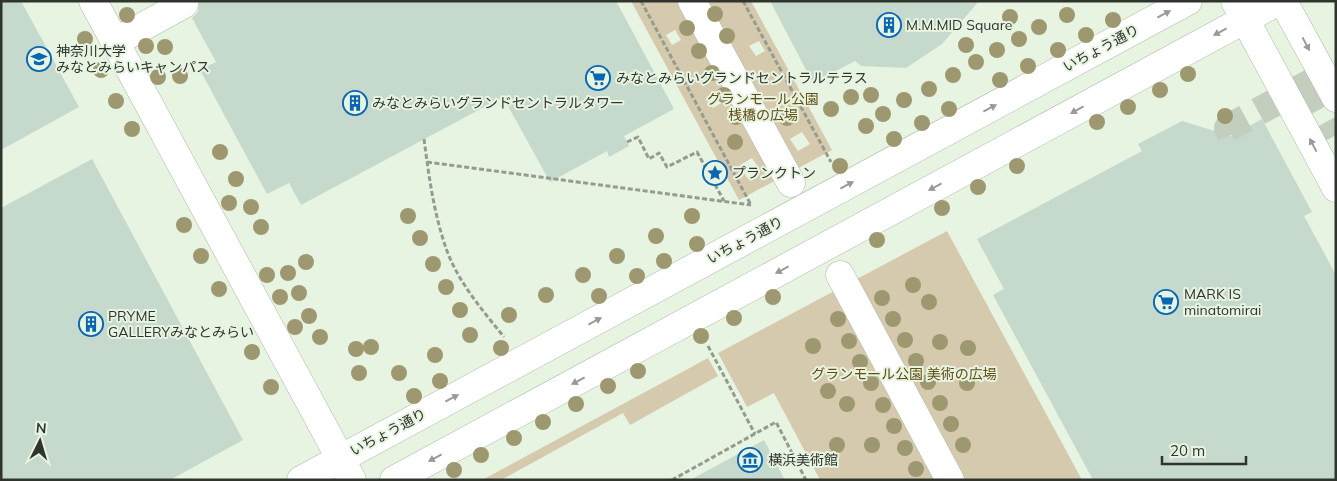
<svg xmlns="http://www.w3.org/2000/svg" width="1337" height="481" viewBox="0 0 1337 481" font-family="Mulish,'Noto Sans JP',sans-serif">
  <style>
    .green { fill: #d6caae; fill-rule: evenodd }
    .building { fill: #c5d9cc }
    .lines { fill: none; stroke-linecap: round; stroke-linejoin: round }
    .minor-tunnel { stroke: #c3cebe; stroke-width: 28; stroke-dasharray: 28 14; stroke-linecap: butt }
    .minor-casing { stroke: #aebaa8; stroke-width: 29 }
    .path { stroke: #939c8f; stroke-width: 3; stroke-dasharray: 5 2.5; stroke-linecap: butt }
    .minor { stroke: #fff; stroke-width: 28 }
    .tree { fill: #9e9870 }
    .oneway { fill: #979a96 }
    .labels { text-anchor: middle; dominant-baseline: central; stroke-width: 4; stroke-linejoin: round; paint-order: stroke }
    .poi-label { font-size: 14px; fill: #2f342d; stroke: #e8f4e2; text-anchor: start }
    .street-label { font-size: 14px; fill: #2f342d; stroke: #e8f4e2 }
    .park-label { font-size: 14px; fill: #624d13; stroke: #e8f4e2 }
  </style>
  <rect width="100%" height="100%" fill="#e8f4e2"/>
  <!-- green -->
  <path class="green" d="M631 1H751L832 150 739 200ZM675 30 681 40 672 45 666 35ZM759 41 765 51 756 56 749 46ZM717 92 723 102 713 108 707 98ZM802 132 810 144 798 151 790 139ZM752 158 760 170 747 178 740 165Z
    M947 231 1082 480H820L774 393 747 407 718 353Z
    M708 358 718 376 630 425 623 413 501 480H482Z"/>
  <!-- building -->
  <path class="building" d="M1 1H21L79 107 1 150Z
    M199 1H616L674 109 624 136 629 146 609 157 607 151 550 182 503 97 301 205 289 183 267 194 200 70 216 62 192 18 198 12Z
    M770 1H979L942 44 906 68 861 66 855 61 813 83Z
    M1262 119 1312 212 1304 216 1336 275V480H1093L993 295 1004 289 977 239 1142 151 1138 144 1182 121 1231 136Z
    M92 159 243 440 170 480H1V208Z
    M764 440 785 480H690Z"/>
  <g class="lines">
    <!-- minor-tunnel -->
    <path class="minor-tunnel" d="M1308 84 1336 135
      M1231 135 1228 128 1336 69"/>
    <defs>
      <path id="minor" d="M93 1 352 480
        M692 1 791 183
        M1235 1 1336 188
        M1283 1 1336 98
        M115 42 184 4
        M840 275 950 480
        M301 480 1188 1
        M394 480 1279 1"/>
    </defs>
    <!-- minor casing -->
    <use href="#minor" class="minor-casing"/>
    <!-- path -->
    <path class="path" d="M641 1 751 205
      M743 1 831 162
      M424 139C429 177 434 215 447 251 459 283 483 311 504 337
      M627 142 638 137 649 159 659 153 667 167 697 152 724 201
      M427 162 751 205
      M708 346 755 434
      M672 480 776 422 806 480"/>
    <!-- minor -->
    <use href="#minor" class="minor"/>
  </g>
  <!-- trees -->
  <g class="tree">
    <circle cx="715" cy="14" r="8"/>
    <circle cx="127" cy="15" r="8"/>
    <circle cx="1067" cy="15" r="8"/>
    <circle cx="1010" cy="17" r="8"/>
    <circle cx="1113" cy="20" r="8"/>
    <circle cx="1039" cy="27" r="8"/>
    <circle cx="687" cy="28" r="8"/>
    <circle cx="1086" cy="35" r="8"/>
    <circle cx="727" cy="36" r="8"/>
    <circle cx="85" cy="39" r="8"/>
    <circle cx="1019" cy="39" r="8"/>
    <circle cx="966" cy="45" r="8"/>
    <circle cx="146" cy="46" r="8"/>
    <circle cx="165" cy="47" r="8"/>
    <circle cx="997" cy="50" r="8"/>
    <circle cx="1058" cy="50" r="8"/>
    <circle cx="699" cy="51" r="8"/>
    <circle cx="976" cy="62" r="8"/>
    <circle cx="1028" cy="66" r="8"/>
    <circle cx="101" cy="70" r="8"/>
    <circle cx="712" cy="73" r="8"/>
    <circle cx="1188" cy="74" r="8"/>
    <circle cx="953" cy="75" r="8"/>
    <circle cx="180" cy="76" r="8"/>
    <circle cx="158" cy="77" r="8"/>
    <circle cx="1000" cy="80" r="8"/>
    <circle cx="929" cy="89" r="8"/>
    <circle cx="1160" cy="90" r="8"/>
    <circle cx="724" cy="95" r="8"/>
    <circle cx="871" cy="95" r="8"/>
    <circle cx="851" cy="97" r="8"/>
    <circle cx="904" cy="100" r="8"/>
    <circle cx="116" cy="101" r="8"/>
    <circle cx="1128" cy="107" r="8"/>
    <circle cx="831" cy="109" r="8"/>
    <circle cx="949" cy="109" r="8"/>
    <circle cx="883" cy="114" r="8"/>
    <circle cx="1225" cy="116" r="8"/>
    <circle cx="736" cy="117" r="8"/>
    <circle cx="787" cy="118" r="8"/>
    <circle cx="1097" cy="122" r="8"/>
    <circle cx="922" cy="123" r="8"/>
    <circle cx="866" cy="126" r="8"/>
    <circle cx="132" cy="129" r="8"/>
    <circle cx="894" cy="139" r="8"/>
    <circle cx="735" cy="142" r="8"/>
    <circle cx="220" cy="152" r="8"/>
    <circle cx="840" cy="166" r="8"/>
    <circle cx="1017" cy="166" r="8"/>
    <circle cx="236" cy="179" r="8"/>
    <circle cx="978" cy="187" r="8"/>
    <circle cx="229" cy="203" r="8"/>
    <circle cx="251" cy="207" r="8"/>
    <circle cx="942" cy="208" r="8"/>
    <circle cx="408" cy="216" r="8"/>
    <circle cx="692" cy="216" r="8"/>
    <circle cx="184" cy="225" r="8"/>
    <circle cx="261" cy="227" r="8"/>
    <circle cx="656" cy="236" r="8"/>
    <circle cx="420" cy="238" r="8"/>
    <circle cx="877" cy="240" r="8"/>
    <circle cx="697" cy="244" r="8"/>
    <circle cx="201" cy="256" r="8"/>
    <circle cx="617" cy="256" r="8"/>
    <circle cx="664" cy="261" r="8"/>
    <circle cx="306" cy="262" r="8"/>
    <circle cx="433" cy="264" r="8"/>
    <circle cx="288" cy="273" r="8"/>
    <circle cx="267" cy="275" r="8"/>
    <circle cx="583" cy="275" r="8"/>
    <circle cx="637" cy="276" r="8"/>
    <circle cx="913" cy="285" r="8"/>
    <circle cx="446" cy="287" r="8"/>
    <circle cx="219" cy="289" r="8"/>
    <circle cx="299" cy="293" r="8"/>
    <circle cx="546" cy="295" r="8"/>
    <circle cx="599" cy="296" r="8"/>
    <circle cx="280" cy="297" r="8"/>
    <circle cx="773" cy="297" r="8"/>
    <circle cx="882" cy="298" r="8"/>
    <circle cx="929" cy="302" r="8"/>
    <circle cx="460" cy="310" r="8"/>
    <circle cx="509" cy="315" r="8"/>
    <circle cx="309" cy="316" r="8"/>
    <circle cx="734" cy="318" r="8"/>
    <circle cx="838" cy="319" r="8"/>
    <circle cx="893" cy="319" r="8"/>
    <circle cx="295" cy="327" r="8"/>
    <circle cx="470" cy="335" r="8"/>
    <circle cx="701" cy="336" r="8"/>
    <circle cx="320" cy="337" r="8"/>
    <circle cx="905" cy="340" r="8"/>
    <circle cx="849" cy="341" r="8"/>
    <circle cx="940" cy="342" r="8"/>
    <circle cx="813" cy="346" r="8"/>
    <circle cx="371" cy="347" r="8"/>
    <circle cx="501" cy="348" r="8"/>
    <circle cx="968" cy="348" r="8"/>
    <circle cx="356" cy="349" r="8"/>
    <circle cx="252" cy="352" r="8"/>
    <circle cx="435" cy="355" r="8"/>
    <circle cx="916" cy="361" r="8"/>
    <circle cx="860" cy="362" r="8"/>
    <circle cx="638" cy="371" r="8"/>
    <circle cx="359" cy="373" r="8"/>
    <circle cx="399" cy="373" r="8"/>
    <circle cx="440" cy="381" r="8"/>
    <circle cx="928" cy="382" r="8"/>
    <circle cx="871" cy="383" r="8"/>
    <circle cx="967" cy="383" r="8"/>
    <circle cx="608" cy="386" r="8"/>
    <circle cx="271" cy="387" r="8"/>
    <circle cx="828" cy="391" r="8"/>
    <circle cx="414" cy="396" r="8"/>
    <circle cx="940" cy="403" r="8"/>
    <circle cx="576" cy="404" r="8"/>
    <circle cx="847" cy="404" r="8"/>
    <circle cx="883" cy="405" r="8"/>
    <circle cx="543" cy="422" r="8"/>
    <circle cx="951" cy="424" r="8"/>
    <circle cx="894" cy="426" r="8"/>
    <circle cx="514" cy="438" r="8"/>
    <circle cx="837" cy="445" r="8"/>
    <circle cx="872" cy="445" r="8"/>
    <circle cx="963" cy="445" r="8"/>
    <circle cx="905" cy="448" r="8"/>
    <circle cx="481" cy="455" r="8"/>
    <circle cx="916" cy="469" r="8"/>
    <circle cx="454" cy="470" r="8"/>
  </g>
  <!-- one-way arrows -->
  <defs><path id="oneway-solid" d="M-6-.8H1V-3.2L6.5 0L1 3.2V.8H-6Z" transform="scale(1.25)"/></defs>
  <g class="oneway">
    <use href="#oneway-solid" transform="translate(1164 14) rotate(-28)"/>
    <use href="#oneway-solid" transform="translate(1220 32) rotate(152)"/>
    <use href="#oneway-solid" transform="translate(1306 44) rotate(62)"/>
    <use href="#oneway-solid" transform="translate(990 108) rotate(-28)"/>
    <use href="#oneway-solid" transform="translate(1077 110) rotate(151)"/>
    <use href="#oneway-solid" transform="translate(1313 145) rotate(-118)"/>
    <use href="#oneway-solid" transform="translate(847 185) rotate(-28)"/>
    <use href="#oneway-solid" transform="translate(935 187) rotate(152)"/>
    <use href="#oneway-solid" transform="translate(782 270) rotate(152)"/>
    <use href="#oneway-solid" transform="translate(595 321) rotate(-28)"/>
    <use href="#oneway-solid" transform="translate(578 381) rotate(152)"/>
    <use href="#oneway-solid" transform="translate(452 398) rotate(-28)"/>
    <use href="#oneway-solid" transform="translate(435 458) rotate(152)"/>
  </g>
  <!-- icons -->
  <defs>
    <symbol id="building-ring" viewBox="-11 -11 22 22"><circle r="9.5" fill="#e8f4e2" stroke="#0866b3" stroke-width="1.5"/><path d="M-4-6H4V6H1V3H-1V6H-4ZM-2.5-4.3h1.7v1.8h-1.7ZM.8-4.3h1.7v1.8H.8ZM-2.5-1h1.7V.8h-1.7ZM.8-1h1.7V.8H.8Z" fill="#0866b3"/></symbol>
    <symbol id="university-ring" viewBox="-11 -11 22 22"><circle r="9.5" fill="#e8f4e2" stroke="#0866b3" stroke-width="1.5"/><path d="M0-5L7-2L0 1L-7-2ZM-4 1L0 2.5L4 1V4Q0 6-4 4Z" fill="#0866b3"/></symbol>
    <symbol id="supermarket-ring" viewBox="-11 -11 22 22"><circle r="9.5" fill="#e8f4e2" stroke="#0866b3" stroke-width="1.5"/><path d="M-6-5.5h2.5l.6 2H6L4.5 2H-2.5L-4.4-4H-6ZM-1.5 3.2a1.3 1.3 0 1 0 .1 0ZM3 3.2a1.3 1.3 0 1 0 .1 0Z" fill="#0866b3"/></symbol>
    <symbol id="sight-ring" viewBox="-11 -11 22 22"><circle r="9.5" fill="#e8f4e2" stroke="#0866b3" stroke-width="1.5"/><path d="M0-6L1.8-2.2L6-1.7L2.9 1.2L3.7 5.4L0 3.3L-3.7 5.4L-2.9 1.2L-6-1.7L-1.8-2.2Z" fill="#0866b3"/></symbol>
    <symbol id="museum-ring" viewBox="-11 -11 22 22"><circle r="9.5" fill="#e8f4e2" stroke="#0866b3" stroke-width="1.5"/><path d="M0-6L6-3V-2H-6V-3ZM-5-1h2V3h-2ZM-1-1h2V3h-2ZM3-1h2V3H3ZM-6 4H6V6H-6Z" fill="#0866b3"/></symbol>
  </defs>
  <g fill-rule="evenodd">
    <use href="#building-ring" x="875" y="11" width="28" height="28"/>
    <use href="#university-ring" x="25" y="45" width="28" height="28"/>
    <use href="#supermarket-ring" x="584" y="64" width="28" height="28"/>
    <use href="#building-ring" x="341" y="89" width="28" height="28"/>
    <use href="#sight-ring" x="701" y="159" width="28" height="28"/>
    <use href="#supermarket-ring" x="1152" y="288" width="28" height="28"/>
    <use href="#building-ring" x="77" y="310" width="28" height="28"/>
    <use href="#museum-ring" x="736" y="446" width="28" height="28"/>
  </g>
  <g class="labels">
    <!-- poi labels -->
    <g class="poi-label">
      <text x="906" y="25">M.M.MID Square</text>
      <text x="56" y="51">神奈川大学<tspan x="56" dy="16">みなとみらいキャンパス</tspan></text>
      <text x="616" y="78">みなとみらいグランドセントラルテラス</text>
      <text x="372" y="103">みなとみらいグランドセントラルタワー</text>
      <text x="732" y="173">プランクトン</text>
      <text x="1184" y="294">MARK IS<tspan x="1184" dy="16">minatomirai</tspan></text>
      <text x="108" y="316">PRYME<tspan x="108" dy="16">GALLERYみなとみらい</tspan></text>
      <text x="768" y="460">横浜美術館</text>
    </g>
    <!-- street labels -->
    <g class="street-label">
      <text transform="translate(1101 48) rotate(-28)">いちょう通り</text>
      <text transform="translate(745 240) rotate(-28)">いちょう通り</text>
      <text transform="translate(388 432) rotate(-28)">いちょう通り</text>
    </g>
    <!-- park labels -->
    <g class="park-label">
      <text x="763" y="99">グランモール公園<tspan x="763" dy="16">桟橋の広場</tspan></text>
      <text x="904" y="374">グランモール公園 美術の広場</text>
    </g>
  </g>
  <!-- border -->
  <rect width="1337" height="481" fill="none" stroke="#2f342d" stroke-width="5"/>
  <!-- north arrow -->
  <g transform="translate(40 441) rotate(5)" stroke="#e8f4e2" stroke-width="4" paint-order="stroke">
  <path d="M0-4L9 19L0 12L-9 19Z" fill="#2f342d"/>
  <text y="-8" font-size="14" font-weight="bold" text-anchor="middle" fill="#2f342d">N</text>
  </g>
  <!-- scale -->
  <path d="M1162 456v8h84v-8" fill="none" stroke="#2f342d" stroke-width="2.5"/>
  <text x="1170" y="456" font-size="15" fill="#2f342d" stroke="#e8f4e2" stroke-width="4" paint-order="stroke">20 m</text>
</svg>
